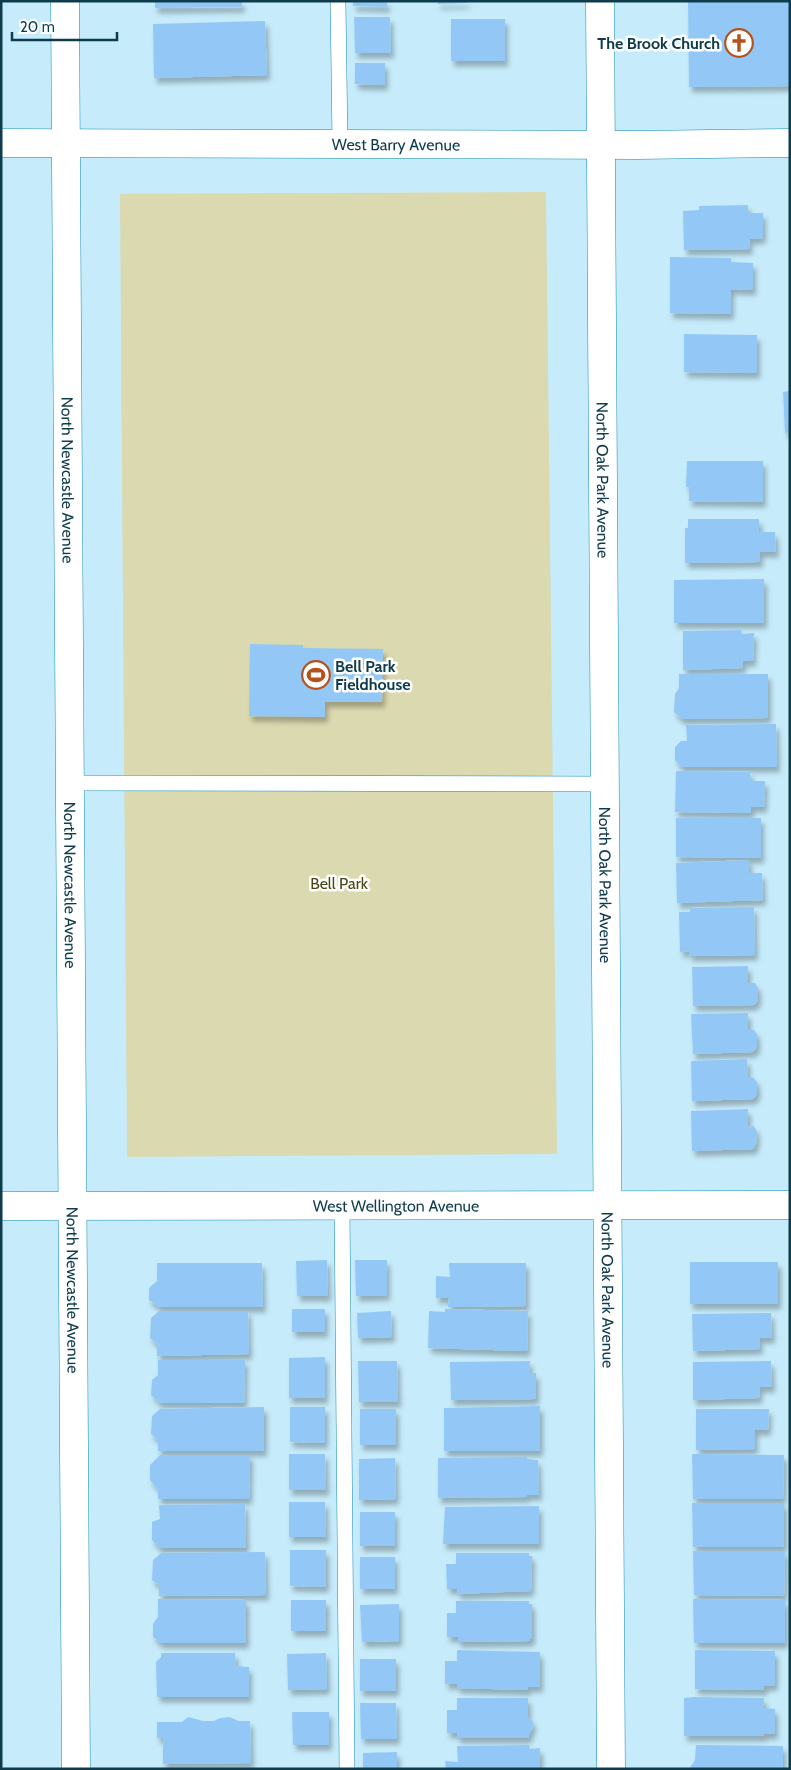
<svg xmlns="http://www.w3.org/2000/svg" width="791" height="1770" viewBox="0 0 791 1770" font-family="Cabin,sans-serif">
  <style>
    .green { fill: #dbd9af }
    .building { fill: #93c8f6; filter: url(#shadow) }
    .lines { fill: none; stroke-linecap: round; stroke-linejoin: round }
    .service-casing { stroke: #138cb1; stroke-width: 16 }
    .minor-casing { stroke: #138cb1; stroke-width: 29 }
    .tertiary-casing { stroke: #138cb1; stroke-width: 29 }
    .service { stroke: #fff; stroke-width: 15 }
    .minor { stroke: #fff; stroke-width: 28 }
    .tertiary { stroke: #fff; stroke-width: 28 }
    .labels { text-anchor: middle; dominant-baseline: central; stroke-width: 5; stroke-linejoin: round; paint-order: stroke }
    .poi-label { font-size: 16px; font-weight: bold; fill: #0f3c4c; stroke: #fff; text-anchor: end }
    .street-label { font-size: 16px; fill: #0f3c4c; stroke: #fff }
    .park-label { font-size: 16px; fill: #4a4715; stroke: #fff }
  </style>
  <defs>
    <filter id="shadow"><feDropShadow dx="3" dy="5.5" stdDeviation="2.5" flood-color="#0004"/></filter>
  </defs>
  <rect width="100%" height="100%" fill="#c6ebfa"/>
  <!-- green -->
  <path class="green" d="M546 192 557 1154 127 1157 120 194Z"/>
  <!-- building -->
  <path class="building" d="M155 1H242V7L155 8Z
    M353 1H387V7L353 6Z
    M438 1H467V3L438 4Z
    M688 1H790V86L689 87Z
    M354 17H390L391 53H355Z
    M451 19H505V61H451Z
    M265 21 267 75 154 78 153 24Z
    M355 63H385V85L355 84Z
    M748 205V213H763V238L749 239 750 249 684 250 683 211 699 210V206Z
    M670 257 731 258V262L753 263V290L731 289V314L670 313Z
    M684 334 757 335V373L684 372Z
    M790 391V432L785 433 783 392Z
    M687 461H763V502L689 501V487H686Z
    M688 519H759V532H775L776 552H760V562L685 563V528H688Z
    M764 579V623H674V580Z
    M741 630 742 634 754 633 753 661H743V668L683 670V631Z
    M250 644 303 645V648L383 649 382 702H325V717L249 716Z
    M679 674H768V718L682 719 674 712 675 694 679 688Z
    M776 724 777 767H682L675 760V747L681 741H687L686 725Z
    M676 771 750 772 751 781H765L764 807H751V813L675 812Z
    M676 818H761V858L676 857Z
    M749 860V873H762L763 900 677 903 676 863Z
    M754 907 755 955 689 956 690 951 680 952 679 912H690V908Z
    M748 966V983H755L758 988V1000L754 1005 693 1006 692 967Z
    M748 1013V1030H754L757 1034V1047L753 1052 693 1054 691 1014Z
    M747 1059 748 1078H754L757 1082V1094L753 1099 692 1101 691 1061Z
    M748 1109V1127L754 1126 757 1132 756 1144 753 1149 692 1151 691 1111Z
    M327 1260 328 1296H297L296 1261Z
    M355 1260H387V1295L356 1296Z
    M690 1262H778V1304H690Z
    M157 1263H262L263 1307H159L149 1300V1288L157 1281Z
    M449 1263H526V1306L448 1307 449 1298H436V1276L450 1277Z
    M292 1309H325V1332H292Z
    M445 1309 528 1311 527 1351 428 1348 429 1311 445 1312Z
    M159 1311H248L249 1354 157 1356V1344L150 1338 151 1318Z
    M391 1311 392 1337 358 1338 357 1313Z
    M771 1313 772 1338H759L760 1349 693 1351 692 1314Z
    M325 1357V1398H289V1358Z
    M158 1360H245L244 1403H160L151 1395 152 1380 158 1375Z
    M358 1361H397L398 1402H359Z
    M530 1361 529 1373H536V1399L451 1400 450 1362Z
    M771 1361 772 1387H760L759 1398 693 1400V1362Z
    M540 1406V1451H444V1408Z
    M264 1407V1451H158V1440L151 1434 152 1416 160 1409Z
    M290 1407H325V1443L290 1442Z
    M360 1409H396V1445H360Z
    M696 1409H769L768 1430H755V1449L696 1450Z
    M289 1454H325L326 1490H289Z
    M692 1454 784 1455 783 1499H693Z
    M160 1455H250L249 1499H158V1489L150 1480V1465Z
    M527 1457V1459L538 1460 539 1495H527V1497L438 1498V1458Z
    M395 1458 396 1499 359 1500V1459Z
    M289 1502H325L326 1537H289Z
    M692 1503H784V1547H693Z
    M245 1504 246 1548H160L152 1540V1522L160 1519 159 1505Z
    M539 1506V1544H443L445 1507Z
    M360 1512H395V1546H360Z
    M290 1550H326V1587L290 1586Z
    M693 1551H785L784 1596 694 1595Z
    M265 1552 266 1595 159 1596V1585L152 1580 153 1560 161 1553Z
    M456 1553H529V1556H532L531 1591 457 1594 458 1589H447L446 1564H456Z
    M360 1557H395V1589H360Z
    M158 1599 246 1600V1643H161L153 1637V1624L158 1617Z
    M693 1599 785 1600V1643H694Z
    M291 1600H326V1631H291Z
    M456 1601H529V1604H532V1639H530V1641L458 1642V1637H447V1613H456Z
    M399 1604V1641L362 1642 360 1605Z
    M457 1650 540 1652V1687H528V1690L457 1688V1684H445V1661H457Z
    M695 1650 775 1651V1685L764 1686V1690L695 1689Z
    M161 1653H235L236 1666 249 1667V1697H157L156 1662 161 1657Z
    M326 1653 327 1689 288 1690 287 1654Z
    M360 1659H396V1691H360Z
    M694 1697 764 1698V1708L775 1709V1734H764V1736H684V1698Z
    M457 1698H528V1717L533 1722 532 1729 529 1734V1738H457V1733H447V1710H457Z
    M360 1703H396L397 1739H361Z
    M292 1712H329V1745H293Z
    M188 1717 203 1721H214L220 1718 230 1717 238 1721H250L251 1763 163 1764V1738H157V1722H182Z
    M529 1745 530 1749 540 1748V1769H446L445 1761 458 1762 457 1746Z
    M696 1745 783 1746V1769H689L695 1760Z
    M397 1752V1769H363V1753Z"/>
  <g class="lines">
    <defs>
      <path id="service" d="M338 1 340 144
        M70 783 605 784
        M342 1206 347 1769"/>
      <g id="minor">
        <path id="s1" d="M65 1 76 1769"/>
        <path id="s2" d="M1 143 638 145 790 143"/>
        <path id="s3" d="M1 1206 790 1205"/>
      </g>
      <g id="tertiary">
        <path id="s4" d="M600 1 611 1769"/>
      </g>
    </defs>
    <!-- service casing -->
    <use href="#service" class="service-casing"/>
    <!-- minor casing -->
    <use href="#minor" class="minor-casing"/>
    <!-- tertiary casing -->
    <use href="#tertiary" class="tertiary-casing"/>
    <!-- service -->
    <use href="#service" class="service"/>
    <!-- minor -->
    <use href="#minor" class="minor"/>
    <!-- tertiary -->
    <use href="#tertiary" class="tertiary"/>
  </g>
  <!-- icons -->
  <defs>
    <symbol id="church-ring" viewBox="-11 -11 22 22"><circle r="9.5" fill="#fff" stroke="#b5521b" stroke-width="1.5"/><path d="M-1.2-6h2.4v3.5h3.3v2.4h-3.3V6h-2.4V-.1h-3.3v-2.4h3.3Z" fill="#b5521b"/></symbol>
    <symbol id="stadium-ring" viewBox="-11 -11 22 22"><circle r="9.5" fill="#fff" stroke="#b5521b" stroke-width="1.5"/><path d="M0-5a6.5 5 0 1 0 0 10a6.5 5 0 1 0 0-10ZM-3.5-1.8h7v3.6h-7Z" fill="#b5521b"/></symbol>
  </defs>
  <g fill-rule="evenodd">
    <use href="#church-ring" x="723" y="27" width="32" height="32"/>
    <use href="#stadium-ring" x="300" y="659" width="32" height="32"/>
  </g>
  <g class="labels">
    <!-- poi labels -->
    <g class="poi-label">
      <text x="720" y="43">The Brook Church</text>
      <text x="335" y="666" text-anchor="start">Bell Park<tspan x="335" dy="18">Fieldhouse</tspan></text>
    </g>
    <!-- street labels -->
    <g class="street-label">
      <text stroke="none"><textPath href="#s2" startOffset="395">West Barry Avenue</textPath></text>
      <text stroke="none"><textPath href="#s1" startOffset="479">North Newcastle Avenue</textPath></text>
      <text stroke="none"><textPath href="#s4" startOffset="479">North Oak Park Avenue</textPath></text>
      <text stroke="none"><textPath href="#s1" startOffset="884">North Newcastle Avenue</textPath></text>
      <text stroke="none"><textPath href="#s4" startOffset="884">North Oak Park Avenue</textPath></text>
      <text stroke="none"><textPath href="#s3" startOffset="395">West Wellington Avenue</textPath></text>
      <text stroke="none"><textPath href="#s1" startOffset="1289">North Newcastle Avenue</textPath></text>
      <text stroke="none"><textPath href="#s4" startOffset="1289">North Oak Park Avenue</textPath></text>
    </g>
    <!-- park labels -->
    <g class="park-label">
      <text x="339" y="883">Bell Park</text>
    </g>
  </g>
  <!-- border -->
  <rect width="791" height="1770" fill="none" stroke="#0f3c4c" stroke-width="5"/>
  <!-- scale -->
  <path d="M12 32v8h105v-8" fill="none" stroke="#0f3c4c" stroke-width="2.5"/>
  <text x="20" y="32" font-size="15" fill="#0f3c4c" stroke="#ffffff" stroke-width="4" paint-order="stroke">20 m</text>
</svg>
